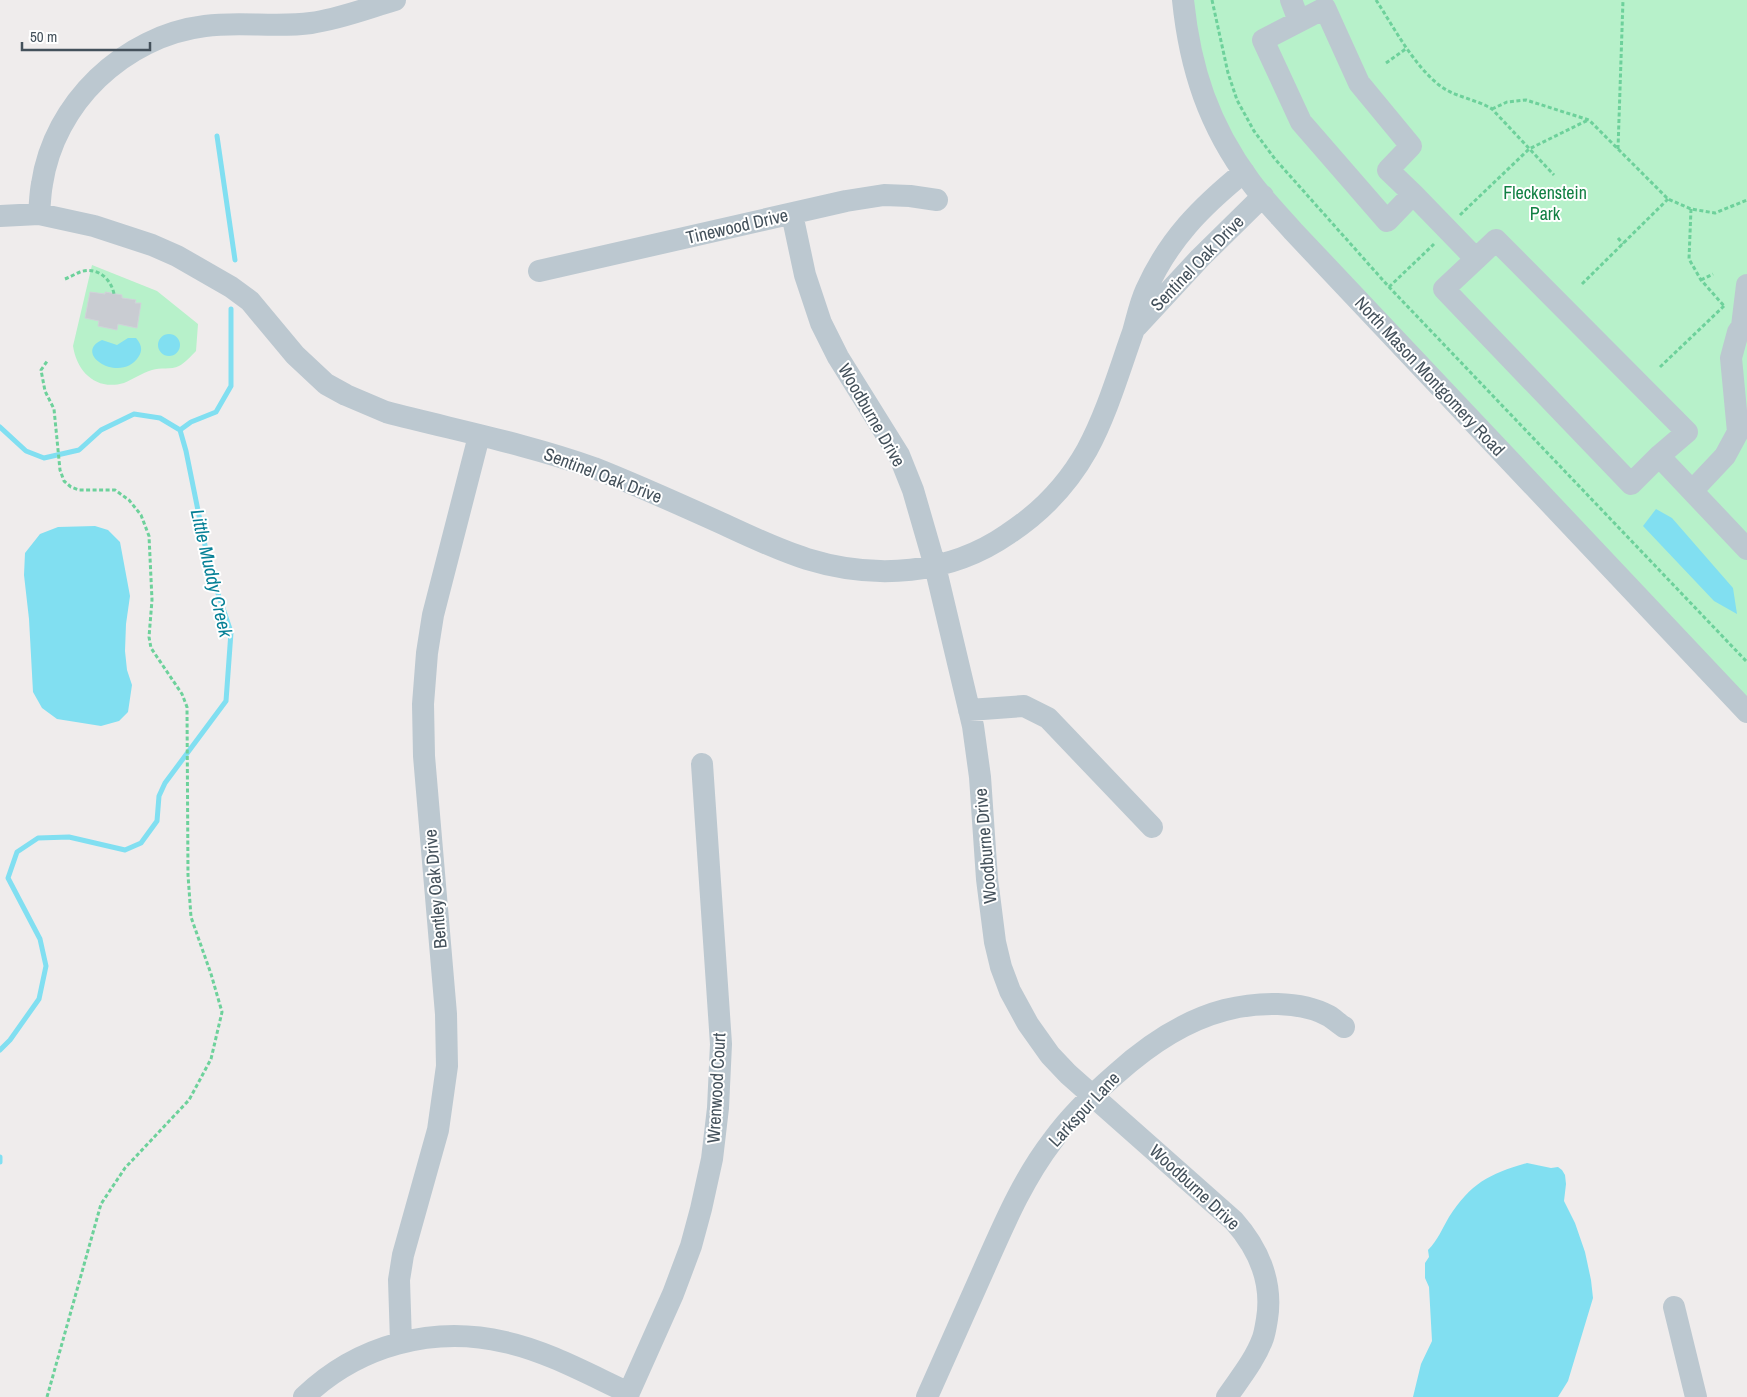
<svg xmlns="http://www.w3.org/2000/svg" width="1747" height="1397" viewBox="0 0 1747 1397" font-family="'Archivo Narrow',sans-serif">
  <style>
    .green { fill: #b7f1ca }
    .water { fill: #81dff1 }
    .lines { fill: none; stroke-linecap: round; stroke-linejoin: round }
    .stream { stroke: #81dff1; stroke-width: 5 }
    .building { fill: #c9ccd2; stroke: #d0d3d9 }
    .path { stroke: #6dd19b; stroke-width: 3; stroke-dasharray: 4 2.5; stroke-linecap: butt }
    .minor { stroke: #bcc8d0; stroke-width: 22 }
    .labels { text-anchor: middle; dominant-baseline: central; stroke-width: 4; stroke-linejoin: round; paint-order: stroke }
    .park-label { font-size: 18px; fill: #118043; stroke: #fff }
    .street-label { font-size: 18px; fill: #44515b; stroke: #fff }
    .water-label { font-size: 19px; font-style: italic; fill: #068096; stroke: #fff }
  </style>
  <rect width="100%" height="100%" fill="#efecec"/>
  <!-- green -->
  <path class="green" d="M1183 0H1747V712L1229 151Z
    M92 265 157 291 198 324 196 351C191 356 185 363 179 366 171 370 160 367 152 370 142 373 133 379 124 383 96 391 77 372 73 346Z"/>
  <!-- water -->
  <path class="water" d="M158 345a11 11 0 1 1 22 0a11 11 0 1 1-22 0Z
    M128 338H136C141 344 143 349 139 356 122 385 71 354 102 340L117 345Z
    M1656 509 1672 518 1733 588 1737 614 1714 601 1643 526Z
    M95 526 108 530 120 542 130 596 126 624 125 651 127 670 132 685 128 712 119 721 101 726 57 719 42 708 33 692 29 619 24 575 25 553 40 534 58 527Z
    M1527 1163 1551 1168 1558 1167 1562 1170 1565 1175 1566 1184 1564 1201 1575 1223 1585 1252 1591 1280 1593 1298 1568 1381 1558 1397H1413L1421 1364 1432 1341 1429 1287 1425 1278V1263L1429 1257 1428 1250C1438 1240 1442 1229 1449 1217 1471 1183 1489 1174 1527 1163Z"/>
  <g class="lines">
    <!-- stream -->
    <path class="stream" d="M217 136 235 260
      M0 427 26 451 44 458 79 450 101 430 134 414 160 418 180 430 186 451 210 570 231 632 226 701 165 783 159 796 157 821 141 843 125 850 69 837 38 838 17 852 8 878 40 939 46 966 39 999 10 1040 0 1050
      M180 430 191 422 216 412 231 386V309
      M0 1157V1162"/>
  </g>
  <!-- building -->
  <path class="building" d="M90 292 105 294V292L122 295V298L136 300 135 303H141L137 328 118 324 117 330 98 326 99 321 85 318Z"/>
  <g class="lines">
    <!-- path -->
    <path class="path" d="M1212 0 1228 73 1237 100 1254 131 1275 159 1389 287 1747 662
      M1376 0C1395 29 1412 63 1439 85 1454 97 1476 99 1492 109L1554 175
      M1386 63 1407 48
      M1492 109 1507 102 1526 100 1589 120 1668 199 1691 209 1715 213 1747 200
      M1618 149 1623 0
      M1691 209 1689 259 1701 280 1725 307
      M1460 215 1529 149 1588 120
      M1618 238 1623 244
      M65 279C70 277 75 274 80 272 96 266 111 278 114 294
      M1701 280 1713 274
      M1582 284 1668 199
      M1389 287 1434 244
      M1660 367 1724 306
      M47 1397 101 1204 125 1168 189 1100 211 1059 222 1012 211 974 191 917 188 875 187 707 182 694 151 648 149 637 152 600 149 536 141 515 129 500 115 490H79L71 487 64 481 60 470 54 409 45 391 41 370 48 360"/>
    <!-- minor -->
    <path class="minor" d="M1183 0C1190 69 1209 126 1250 181 1263 199 1279 215 1293 231L1747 712
      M1291 0 1299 21
      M1413 194 1388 170 1411 146 1359 83 1325 8 1263 40 1301 122 1387 221 1413 194 1476 259 1444 289 1631 484 1659 456 1747 549
      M39 214C40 204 40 194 42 184 54 103 124 36 205 26 240 21 276 28 311 23 340 19 368 8 395 0
      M792 214 805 275 821 323 838 357 899 455 913 490 935 566 973 726 980 777 987 879 995 942 1001 967 1010 991 1028 1024 1050 1055 1068 1074 1234 1221C1258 1248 1273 1282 1267 1319 1266 1325 1265 1332 1263 1338 1255 1360 1240 1378 1227 1397
      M0 216 39 214 94 226 152 245 177 256 231 287 250 301 295 355 326 384 346 395 386 412C455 430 527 444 594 468 637 485 679 504 721 523 749 536 778 550 807 559 875 580 949 575 1008 534 1040 513 1068 484 1087 450 1107 413 1119 371 1133 332 1137 318 1140 303 1146 290 1169 239 1201 207 1244 172
      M1476 259 1496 240 1687 432 1659 456
      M539 271 846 201 884 195 910 196 937 200
      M1137 326 1200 258 1263 196
      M1693 490 1725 456 1738 432 1731 358 1738 332 1742 326 1747 285
      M969 710 1024 706 1048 718 1152 827
      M1674 1307 1696 1397
      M401 1342 399 1280 403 1255 438 1130 447 1066 446 1014 424 756 423 704 427 653 433 615 479 436
      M304 1397C358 1345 433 1325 505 1342 547 1351 590 1375 629 1393
      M627 1397 673 1294 691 1246 701 1209 712 1159 718 1108 721 1044 702 764
      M927 1397C946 1354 965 1312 984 1269 1004 1224 1023 1179 1053 1140 1071 1115 1093 1094 1116 1074 1148 1045 1183 1021 1225 1010 1256 1002 1300 1000 1329 1016 1334 1019 1339 1024 1344 1027"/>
  </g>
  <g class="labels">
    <!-- park labels -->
    <g class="park-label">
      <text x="1545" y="192">Fleckenstein<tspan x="1545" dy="21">Park</tspan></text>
    </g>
    <!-- street labels -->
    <g class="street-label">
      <text transform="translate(737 226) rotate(-13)">Tinewood Drive</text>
      <text transform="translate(1197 263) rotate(-46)">Sentinel Oak Drive</text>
      <text transform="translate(1430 376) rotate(47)">North Mason Montgomery Road</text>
      <text transform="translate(872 415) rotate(60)">Woodburne Drive</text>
      <text transform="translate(603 475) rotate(21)">Sentinel Oak Drive</text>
      <text transform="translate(985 846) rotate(-95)">Woodburne Drive</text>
      <text transform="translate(435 889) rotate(-95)">Bentley Oak Drive</text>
      <text transform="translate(716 1088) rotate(-87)">Wrenwood Court</text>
      <text transform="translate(1084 1109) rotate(-47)">Larkspur Lane</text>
      <text transform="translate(1195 1187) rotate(43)">Woodburne Drive</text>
    </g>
    <!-- water labels -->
    <g class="water-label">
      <text transform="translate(212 573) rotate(77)">Little Muddy Creek</text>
    </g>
  </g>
  <!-- scale -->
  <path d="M22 42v8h128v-8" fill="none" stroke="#44515b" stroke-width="2.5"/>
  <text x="30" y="42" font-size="15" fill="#44515b" stroke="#ffffff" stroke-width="4" paint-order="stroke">50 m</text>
</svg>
